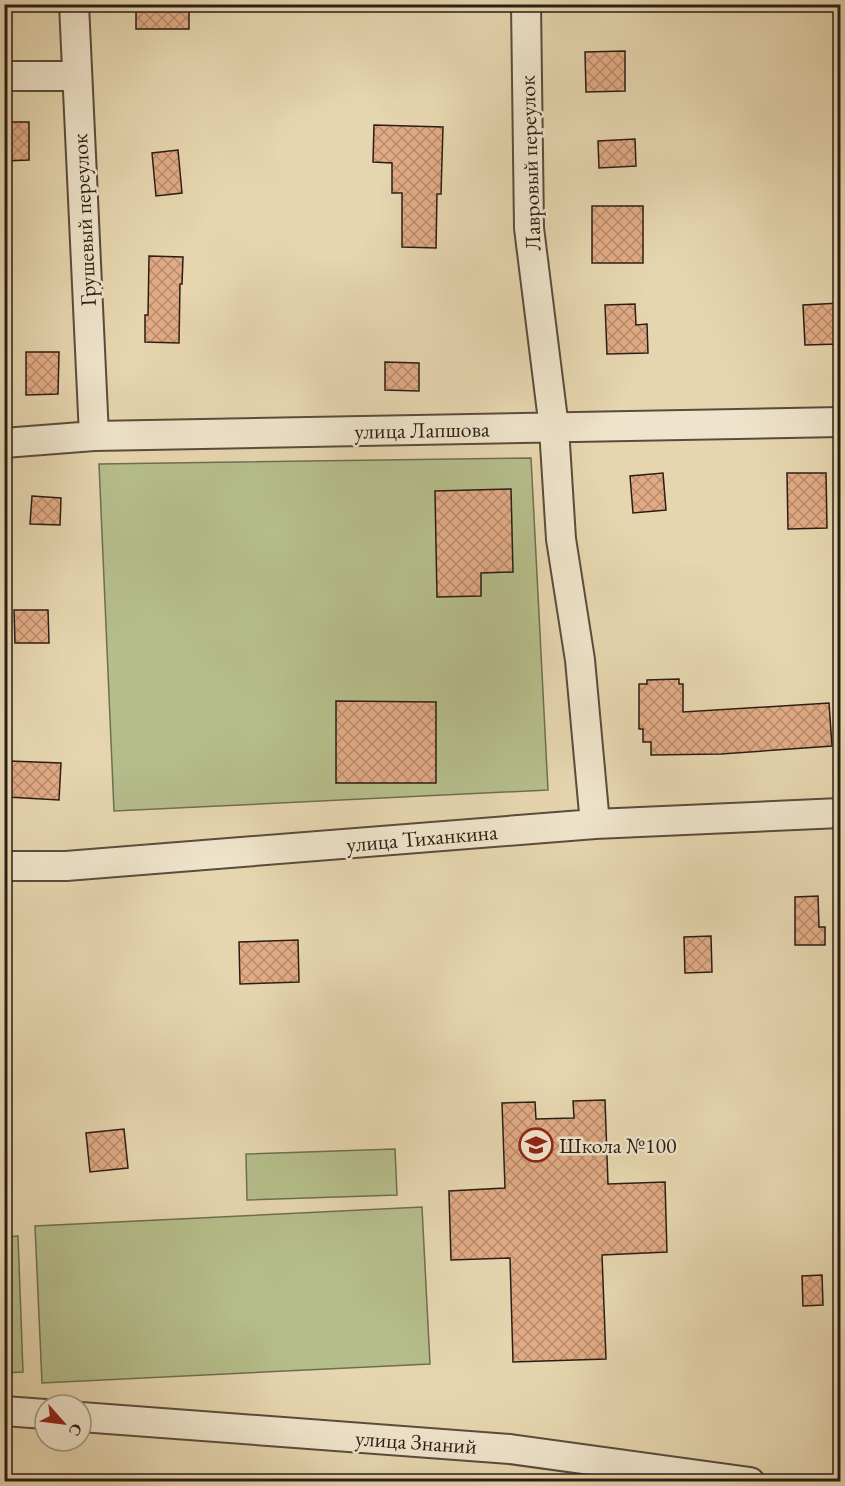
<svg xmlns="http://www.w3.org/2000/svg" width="845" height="1486" viewBox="0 0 845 1486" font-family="'EB Garamond',serif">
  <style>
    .grass { fill: #b5be8b; stroke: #706e50; stroke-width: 1.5 }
    .building { fill: url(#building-cross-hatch); stroke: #2b1e16; stroke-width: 1.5 }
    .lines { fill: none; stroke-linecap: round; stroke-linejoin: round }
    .minor-casing { stroke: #5a4c3c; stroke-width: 32 }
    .minor { stroke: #efe4cb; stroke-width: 28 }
    .labels { text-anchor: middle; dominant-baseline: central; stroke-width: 5; stroke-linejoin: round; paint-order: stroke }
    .street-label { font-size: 22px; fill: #2b1e16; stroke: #efe4cb }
    .poi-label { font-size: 22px; fill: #2b1e16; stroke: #efe4cb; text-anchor: start }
  </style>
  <defs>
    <pattern id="building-cross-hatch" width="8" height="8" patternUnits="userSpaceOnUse" patternTransform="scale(1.5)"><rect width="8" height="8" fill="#e2ab85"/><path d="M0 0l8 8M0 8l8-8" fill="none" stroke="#b78b6c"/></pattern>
  </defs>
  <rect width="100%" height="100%" fill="#e6d6af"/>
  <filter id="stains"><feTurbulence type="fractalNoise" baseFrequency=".00333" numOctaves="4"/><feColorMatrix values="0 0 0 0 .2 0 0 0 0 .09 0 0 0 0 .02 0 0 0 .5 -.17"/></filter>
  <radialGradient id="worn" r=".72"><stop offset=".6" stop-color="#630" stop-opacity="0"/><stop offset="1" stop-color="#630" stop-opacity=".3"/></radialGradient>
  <!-- grass -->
  <path class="grass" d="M531 458 548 790 114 811 99 464Z
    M395 1149 397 1195 247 1200 246 1154Z
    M422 1207 430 1364 42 1383 35 1226Z
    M18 1236 23 1372 5 1373V1237Z"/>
  <!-- building -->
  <path class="building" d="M136 4H189V29H136Z
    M625 51V91L586 92 585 52Z
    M4 122H29V160L4 161Z
    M374 125 443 127 441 194H437L436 248 402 247V193H392V163L373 162Z
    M635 139 636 166 599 168 598 141Z
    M178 150 182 193 156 196 152 153Z
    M592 206H643V263H592Z
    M149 256 183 257 182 284H180L179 343 145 342V315H148Z
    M840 303V344L805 345 803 305Z
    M635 304 636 325 647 324 648 353 607 354 605 305Z
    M26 352H59L58 394 26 395Z
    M385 362 419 363V391L385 390Z
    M663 473 666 510 633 513 630 476Z
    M787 473H826L827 528 788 529Z
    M511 489 513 572 481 573V596L437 597 435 491Z
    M32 496 61 498 60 525 30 524Z
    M14 610H48L49 643H15Z
    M679 679V684H683V712L829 703 832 746 721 754 651 755V742H643V729H639V684H647V680Z
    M336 701 436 702V783H336Z
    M9 761 61 763 59 800 7 797Z
    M818 896 819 927H825V945H795V897Z
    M711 936 712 972 685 973 684 937Z
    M298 940 299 982 240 984 239 942Z
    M605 1100 608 1184 665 1182 667 1252 602 1255 606 1359 513 1362 510 1258 451 1260 449 1191 505 1188 502 1103 535 1102 536 1119 574 1118 573 1101Z
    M124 1129 128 1168 90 1172 86 1133Z
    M822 1275 823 1305 803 1306 802 1276Z"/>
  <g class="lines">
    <defs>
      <path id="minor" d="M74 4 94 436
        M526 4 529 228 554 428 561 539 580 660 595 824
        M4 76H77
        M4 443 94 436 840 422
        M4 866H66L595 824 840 813
        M4 1411 45 1414
        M81 1417 510 1449 750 1482"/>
    </defs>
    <!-- minor casing -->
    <use href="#minor" class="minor-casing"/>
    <!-- minor -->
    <use href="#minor" class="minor"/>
  </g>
  <!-- icons -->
  <defs>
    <symbol id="school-ring" viewBox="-11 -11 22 22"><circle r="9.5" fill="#efe4cb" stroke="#8f2418" stroke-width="1.5"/><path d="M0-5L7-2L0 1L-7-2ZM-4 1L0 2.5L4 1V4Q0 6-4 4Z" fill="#8f2418"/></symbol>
  </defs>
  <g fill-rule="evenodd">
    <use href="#school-ring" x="517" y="1126" width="38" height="38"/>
  </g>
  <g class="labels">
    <!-- street labels -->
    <g class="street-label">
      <text transform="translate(530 163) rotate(-92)">Лавровый переулок</text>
      <text transform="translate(84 220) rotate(-93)">Грушевый переулок</text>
      <text transform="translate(422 430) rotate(-1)">улица Лапшова</text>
      <text transform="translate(422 838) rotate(-5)">улица Тиханкина</text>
      <text transform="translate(416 1442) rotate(4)">улица Знаний</text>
    </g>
    <!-- poi labels -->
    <g class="poi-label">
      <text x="559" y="1145">Школа №100</text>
    </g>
  </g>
  <!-- margin -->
  <rect width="845" height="1486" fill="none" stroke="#e6d6af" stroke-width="24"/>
  <rect x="6" y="6" width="833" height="1474" fill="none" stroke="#2b1e16" stroke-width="3"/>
  <rect x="12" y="12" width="821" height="1462" fill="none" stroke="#2b1e16" stroke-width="1.5"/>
  <!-- north arrow -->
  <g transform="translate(63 1423) rotate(118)"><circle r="28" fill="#efe4cb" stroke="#a19583" stroke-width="1.5"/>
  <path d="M0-4.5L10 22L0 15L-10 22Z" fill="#8f2418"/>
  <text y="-9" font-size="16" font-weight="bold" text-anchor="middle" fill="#2b1e16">С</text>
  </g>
  <rect width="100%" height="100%" filter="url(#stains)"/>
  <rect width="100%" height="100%" fill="url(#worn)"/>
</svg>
